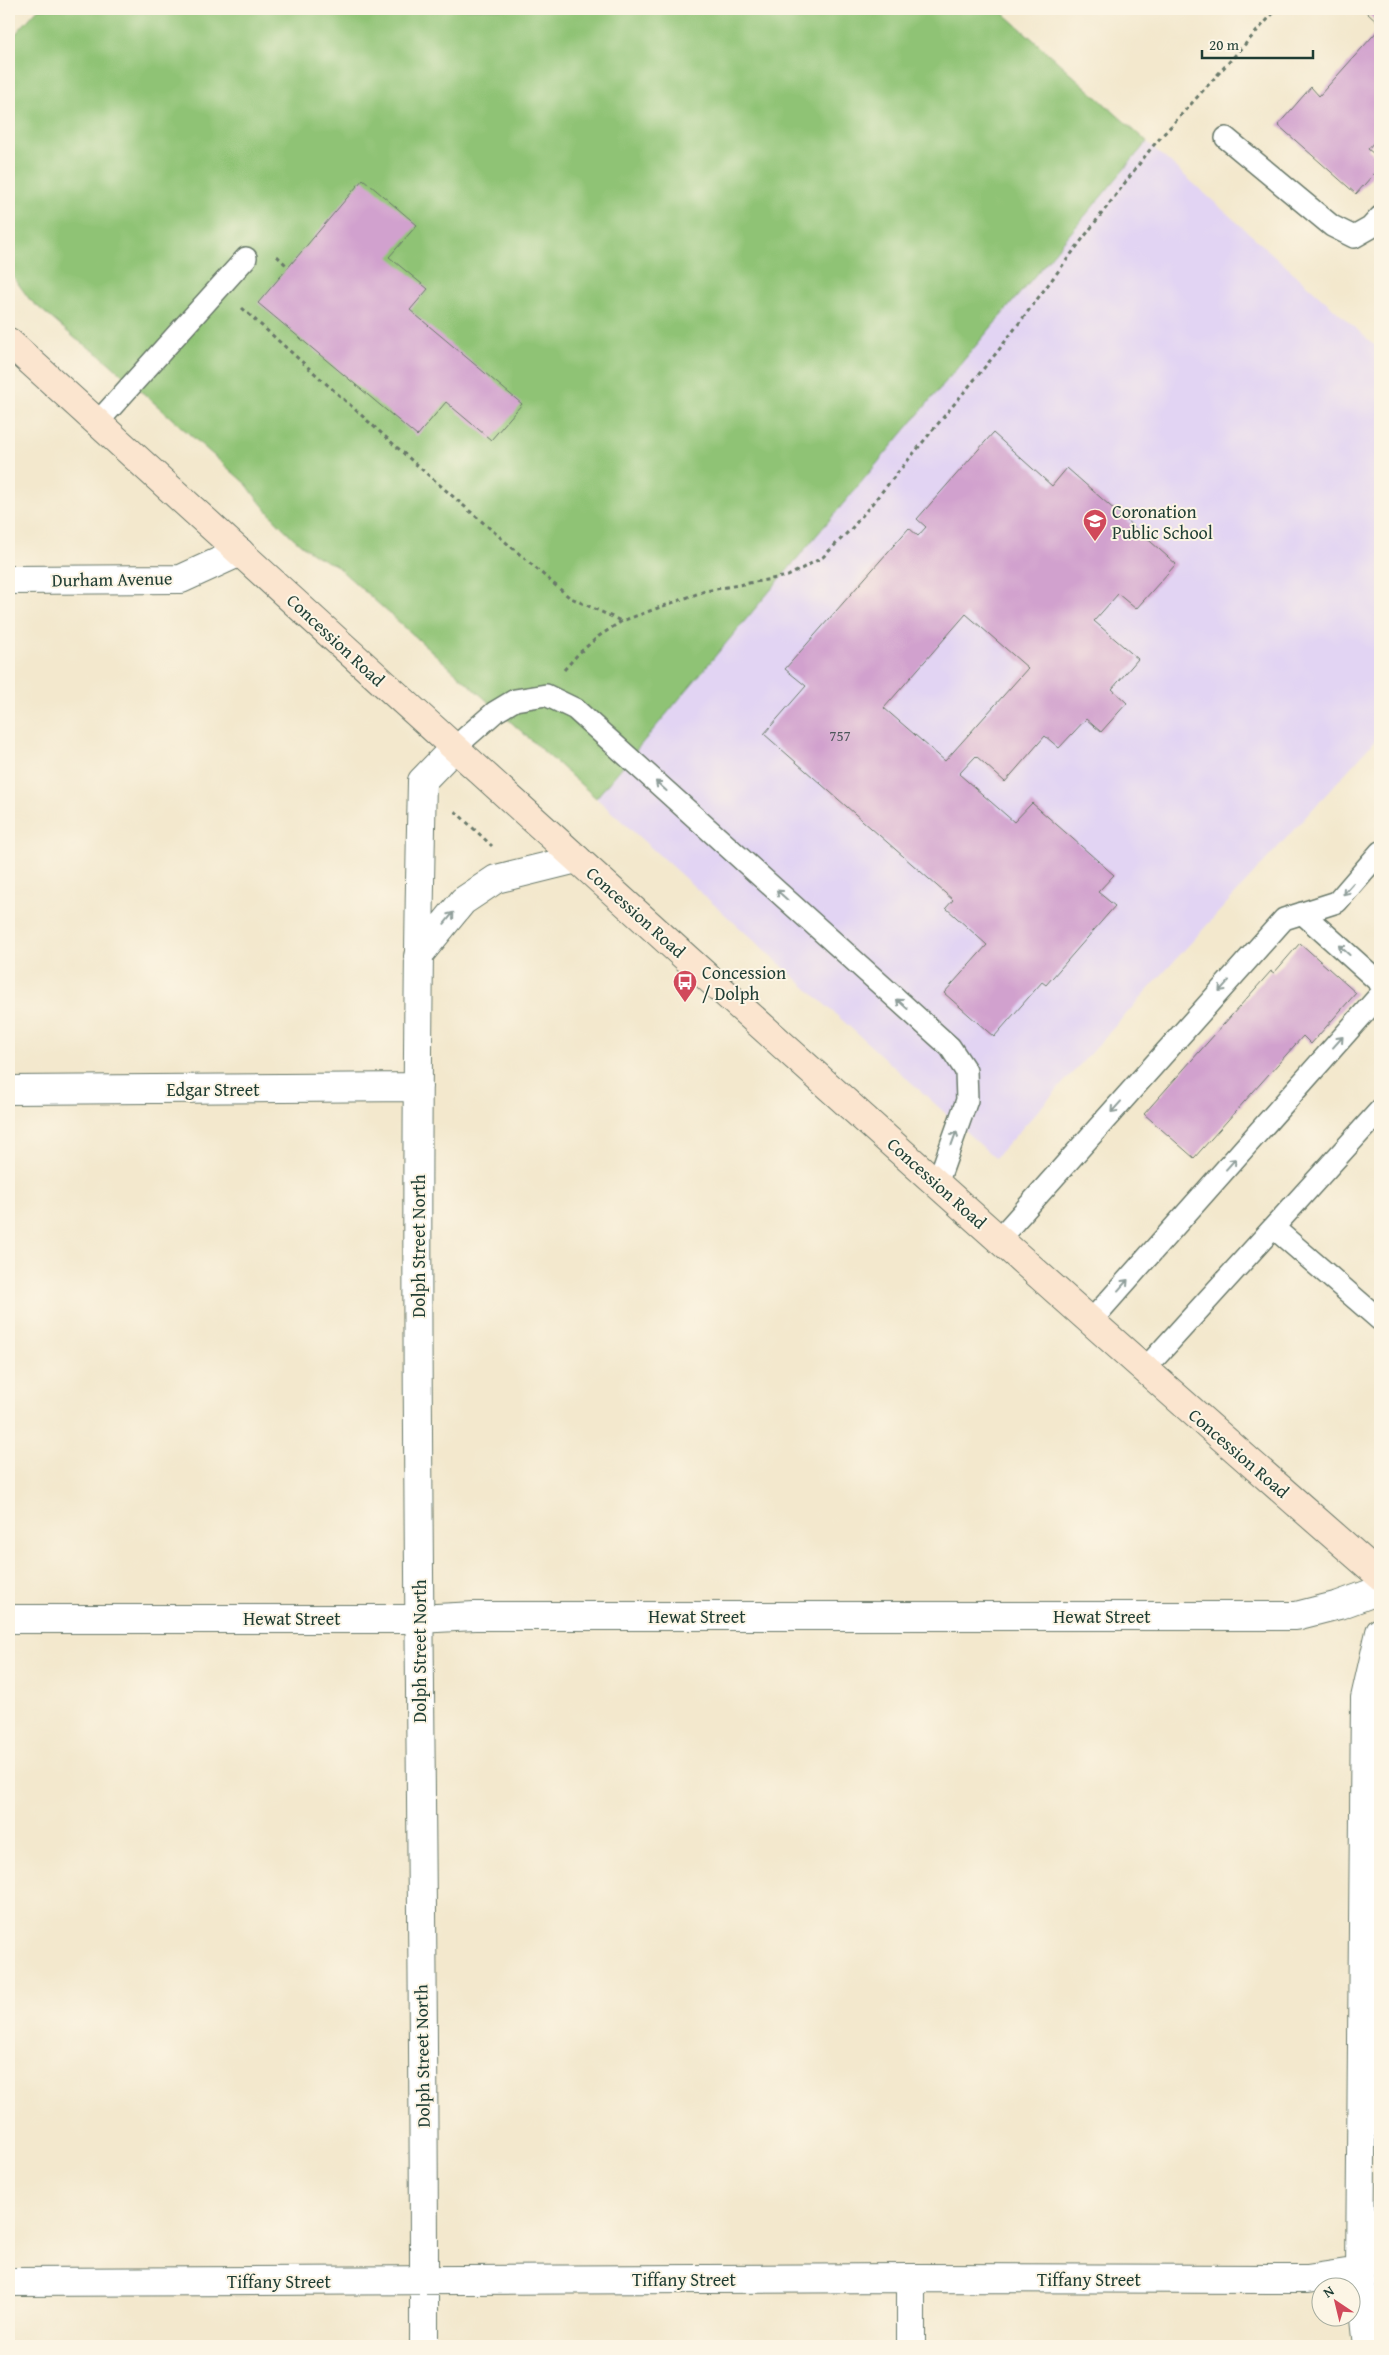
<svg xmlns="http://www.w3.org/2000/svg" width="1389" height="2355" viewBox="0 0 1389 2355" font-family="'Gentium Book Plus',serif">
  <style>
    .built { fill: #e2d4f3 }
    .green { fill: #8fc374; stroke: #578054 }
    .building { fill: #d1a1ce; fill-rule: evenodd }
    .lines { fill: none; stroke-linecap: round; stroke-linejoin: round }
    .lane-casing { stroke: #69796a; stroke-width: 24 }
    .street-casing { stroke: #69796a; stroke-width: 30 }
    .secondary-casing { stroke: #69796a; stroke-width: 30 }
    .path { stroke: #69796a; stroke-width: 3; stroke-dasharray: 4 4; stroke-linecap: butt }
    .lane { stroke: #fff; stroke-width: 21 }
    .street { stroke: #fff; stroke-width: 28 }
    .secondary { stroke: #fbe5cf; stroke-width: 28 }
    .oneway { stroke: #8f9e9a }
    .labels { text-anchor: middle; dominant-baseline: central; stroke-width: 4; stroke-linejoin: round; paint-order: stroke }
    .number-label { font-size: 15px; fill: #4c565a }
    .poi-label { font-size: 18px; fill: #1f3d34; stroke: #fcf5e5; text-anchor: start }
    .street-label { font-size: 18px; fill: #1f3d34; stroke: #fcf5e5 }
  </style>
  <rect width="100%" height="100%" fill="#fcf5e5"/>
  <filter id="ink" filterUnits="userSpaceOnUse"><feTurbulence type="fractalNoise" baseFrequency=".02" numOctaves="2"/><feDisplacementMap in="SourceGraphic" scale="10" xChannelSelector="R" yChannelSelector="G"/><feConvolveMatrix kernelMatrix="1 2 1 2 8 2 1 2 1" color-interpolation-filters="sRGB"/></filter>
  <filter id="wash" filterUnits="userSpaceOnUse"><feTurbulence type="fractalNoise" baseFrequency=".0096" numOctaves="4" result="noise"/><feDisplacementMap in="SourceGraphic" scale="20" xChannelSelector="R" yChannelSelector="G"/><feGaussianBlur stdDeviation="1.12" result="paint"/><feColorMatrix in="noise" values="0 0 0 0 0 0 0 0 0 0 0 0 0 0 0 0 0 1.4 0 .05"/><feComposite in="paint" operator="in"/></filter>
  <g filter="url(#wash)">
    <rect width="100%" height="100%" fill="#f3e8cd"/>
    <!-- built -->
    <path class="built" d="M1147 142 1380 350V735L995 1158 596 798Z"/>
    <!-- green -->
    <path class="green" d="M38 9H999L1147 142 596 798 334 564C304 555 265 511 247 485L100 355 76 339 30 300 9 271V41Z"/>
    <g id="blocks">
      <!-- building -->
      <path class="building" d="M1368 9H1380V25L1366 12Z
        M1380 28V135L1368 149 1380 159V167L1356 194 1278 125 1311 87 1319 96Z
        M363 179 417 225 389 257 428 289 410 310 522 404 491 440 446 402 417 436 258 303Z
        M993 433 1052 486 1067 468 1176 564 1136 609 1118 594 1094 621 1138 659 1112 689 1127 703 1101 732 1086 719 1059 748 1045 736 1005 782 976 756 959 774 1014 822 1032 803 1114 875 1098 892 1115 906 1046 985 1042 982 994 1037 944 993 987 945 946 908 953 900 764 734 806 686 785 669 909 528 918 536 926 527 917 519ZM966 614 1028 668 945 761 884 708Z
        M1300 943 1356 993 1311 1044 1303 1036 1194 1158 1144 1114 1271 971 1274 973Z"/>
    </g>
  </g>
  <g filter="url(#ink)">
    <use href="#blocks" fill-opacity="0" stroke="#69796a" stroke-width="1"/>
    <g class="lines">
      <defs>
        <path id="lane" d="M1226 138 1332 226 1354 237 1370 228 1380 217
          M97 423 246 258
          M454 748 495 712 515 700 546 695 575 709 950 1047 966 1071 967 1100 937 1184
          M1302 913 1380 983
          M1274 1228 1380 1320
          M999 1239 1284 919 1337 902 1380 852
          M1090 1322 1380 995
          M1144 1370 1380 1110"/>
        <path id="street" d="M9 580 181 579 240 552
          M418 956 463 901 496 879 577 859
          M9 1090 418 1087
          M9 1619H418L475 1616H1296L1339 1605 1380 1590
          M911 2278V2346
          M9 2282 911 2278 1307 2279 1360 2271
          M424 2346C425 1825 410 1303 422 781L454 748
          M1368 2346 1360 2271 1365 1698 1380 1632"/>
        <path id="secondary" d="M9 342C464 756 917 1172 1380 1576"/>
      </defs>
      <!-- lane casing -->
      <use href="#lane" class="lane-casing"/>
      <!-- street casing -->
      <use href="#street" class="street-casing"/>
      <!-- secondary casing -->
      <use href="#secondary" class="secondary-casing"/>
      <!-- path -->
      <path class="path" d="M277 256 288 267
        M242 308 419 467 569 597 621 621
        M564 670 578 654 599 636 622 621 705 591 788 576 823 557 852 528 998 351 1152 147 1277 9
        M455 811 492 846"/>
      <!-- lane -->
      <use href="#lane" class="lane"/>
      <!-- street -->
      <use href="#street" class="street"/>
      <!-- secondary -->
      <use href="#secondary" class="secondary"/>
    </g>
    <!-- one-way arrows -->
    <defs><path id="oneway-shaft" d="M-6 0H5M1.5-3L5.5 0L1.5 3" fill="none" stroke-width="1.6" stroke-linecap="round" stroke-linejoin="round" transform="scale(1.25)"/></defs>
    <g class="oneway">
      <use href="#oneway-shaft" transform="translate(661 786) rotate(-138)"/>
      <use href="#oneway-shaft" transform="translate(1348 889) rotate(131)"/>
      <use href="#oneway-shaft" transform="translate(782 895) rotate(-138)"/>
      <use href="#oneway-shaft" transform="translate(449 918) rotate(-51)"/>
      <use href="#oneway-shaft" transform="translate(1344 950) rotate(-138)"/>
      <use href="#oneway-shaft" transform="translate(1224 986) rotate(132)"/>
      <use href="#oneway-shaft" transform="translate(902 1004) rotate(-138)"/>
      <use href="#oneway-shaft" transform="translate(1338 1042) rotate(-48)"/>
      <use href="#oneway-shaft" transform="translate(1116 1107) rotate(132)"/>
      <use href="#oneway-shaft" transform="translate(954 1138) rotate(-70)"/>
      <use href="#oneway-shaft" transform="translate(1231 1164) rotate(-48)"/>
      <use href="#oneway-shaft" transform="translate(1123 1285) rotate(-48)"/>
    </g>
  </g>
  <!-- icons -->
  <defs>
    <symbol id="school-pin" viewBox="-11 -11 22 30"><path d="M0 17L-7.5 6A9.5 9.5 0 1 1 7.5 6Z" fill="#d1495b" stroke="#fcf5e5"/><path d="M0-5L7-2L0 1L-7-2ZM-4 1L0 2.5L4 1V4Q0 6-4 4Z" fill="#fff"/></symbol>
    <symbol id="bus-pin" viewBox="-11 -11 22 30"><path d="M0 17L-7.5 6A9.5 9.5 0 1 1 7.5 6Z" fill="#d1495b" stroke="#fcf5e5"/><path d="M-5-6H5V4H4V6H2V4H-2V6H-4V4H-5ZM-3.5-4V0h7V-4ZM-3.5 1.2v1.5H-2V1.2ZM2 1.2v1.5H3.5V1.2Z" fill="#fff"/></symbol>
  </defs>
  <g fill-rule="evenodd">
    <use href="#school-pin" x="1081" y="507" width="28" height="38"/>
    <use href="#bus-pin" x="671" y="968" width="28" height="38"/>
  </g>
  <g class="labels">
    <!-- number labels -->
    <g class="number-label">
      <text x="840" y="735">757</text>
    </g>
    <!-- poi labels -->
    <g class="poi-label">
      <text x="1112" y="511">Coronation<tspan x="1112" dy="21">Public School</tspan></text>
      <text x="702" y="972">Concession<tspan x="702" dy="21">/ Dolph</tspan></text>
    </g>
    <!-- street labels -->
    <g class="street-label">
      <text transform="translate(112 579) rotate(-1)">Durham Avenue</text>
      <text transform="translate(336 640) rotate(43)">Concession Road</text>
      <text transform="translate(636 912) rotate(42)">Concession Road</text>
      <text x="213" y="1089">Edgar Street</text>
      <text transform="translate(937 1183) rotate(42)">Concession Road</text>
      <text transform="translate(418 1246) rotate(-90)">Dolph Street North</text>
      <text transform="translate(1239 1453) rotate(41)">Concession Road</text>
      <text x="697" y="1616">Hewat Street</text>
      <text x="1102" y="1616">Hewat Street</text>
      <text x="292" y="1618">Hewat Street</text>
      <text transform="translate(419 1651) rotate(-90)">Dolph Street North</text>
      <text transform="translate(422 2056) rotate(-91)">Dolph Street North</text>
      <text x="684" y="2279">Tiffany Street</text>
      <text x="1089" y="2279">Tiffany Street</text>
      <text x="279" y="2281">Tiffany Street</text>
    </g>
  </g>
  <!-- margin -->
  <rect width="1389" height="2355" fill="none" stroke="#fcf5e5" stroke-width="30"/>
  <!-- north arrow -->
  <g transform="translate(1336 2302) rotate(325)"><circle r="24" fill="#fcf5e5" stroke="#a4ab9e"/>
  <path d="M0-4L9 19L0 12L-9 19Z" fill="#d1495b"/>
  <text y="-8" font-size="14" font-weight="bold" text-anchor="middle" fill="#1f3d34">N</text>
  </g>
  <!-- scale -->
  <path d="M1202 50v8h111v-8" fill="none" stroke="#1f3d34" stroke-width="2.5"/>
  <text x="1209" y="50" font-size="15" fill="#1f3d34" stroke="#fcf5e5" stroke-width="4" paint-order="stroke">20 m</text>
</svg>
